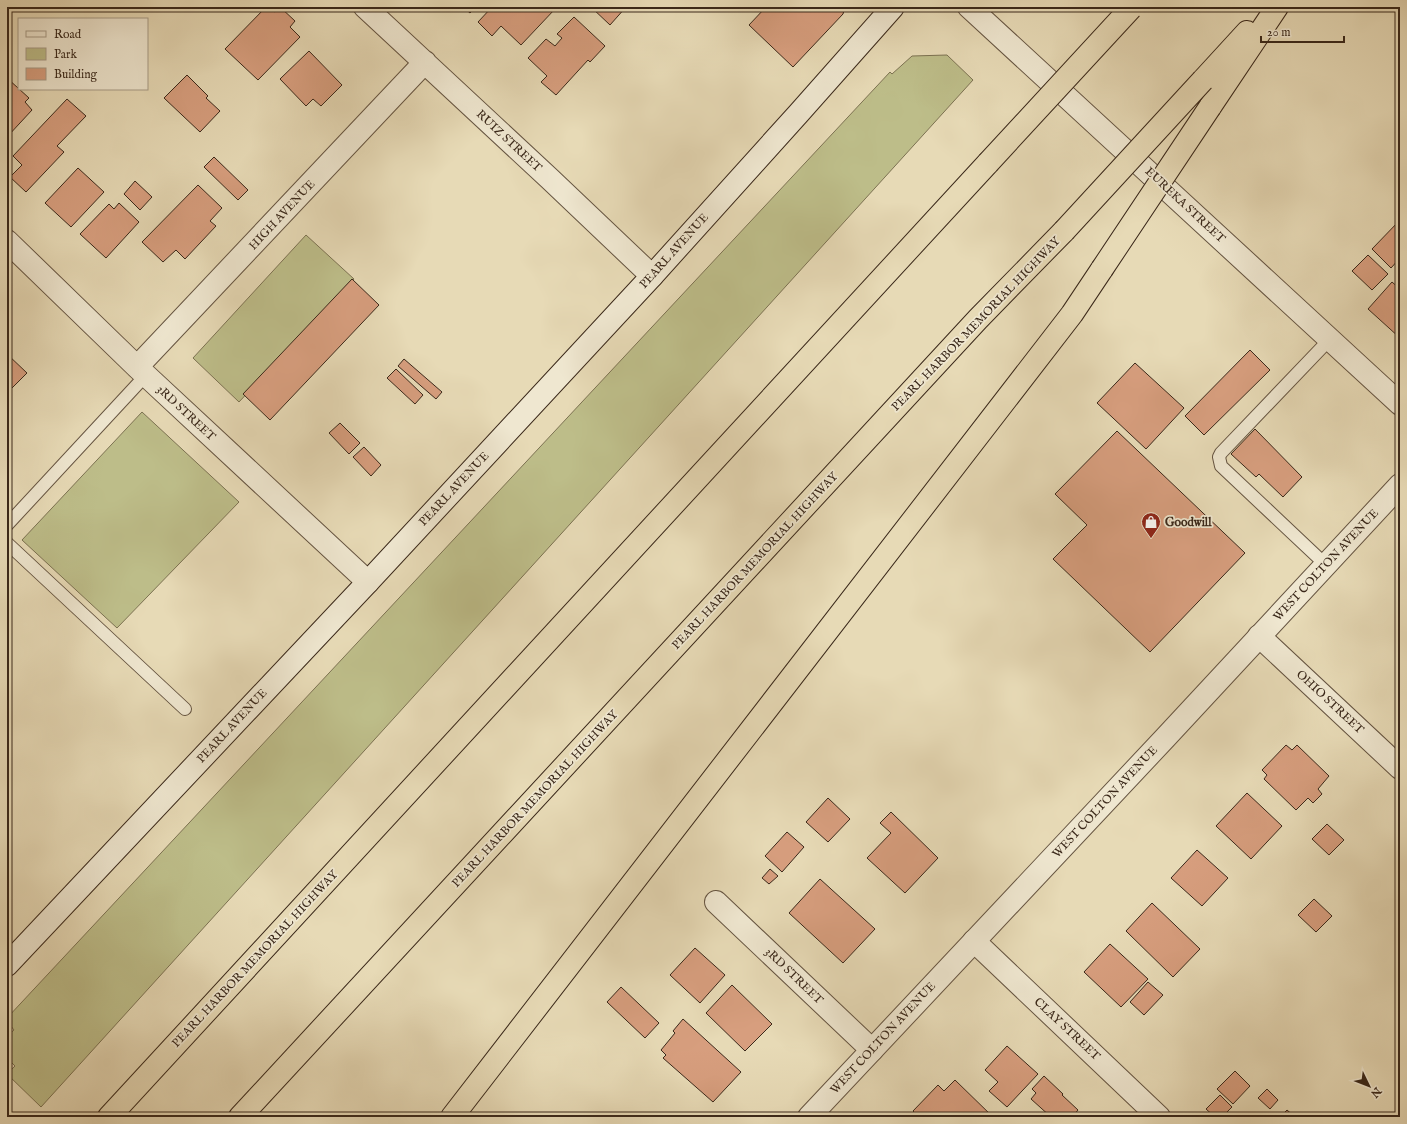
<svg xmlns="http://www.w3.org/2000/svg" width="1407" height="1124" viewBox="0 0 1407 1124" font-family="'IM FELL English',serif">
  <style>
    .green { fill: #bdbd89; stroke: #7c7252 }
    .building { fill: #d79e7e; stroke: #3a281a }
    .lines { fill: none; stroke-linecap: round; stroke-linejoin: round }
    .service-casing { stroke: #655441; stroke-width: 14 }
    .minor-casing { stroke: #655441; stroke-width: 24 }
    .tertiary-casing { stroke: #655441; stroke-width: 24 }
    .secondary-casing { stroke: #3a281a; stroke-width: 24 }
    .motorway-casing { stroke: #3a281a; stroke-width: 24 }
    .service { stroke: #efe7d0; stroke-width: 12 }
    .minor { stroke: #efe7d0; stroke-width: 22 }
    .tertiary { stroke: #efe7d0; stroke-width: 22 }
    .secondary { stroke: #efe7d0; stroke-width: 22 }
    .motorway { stroke: #e7dab6; stroke-width: 22 }
    .motorway-bridge-casing { stroke: #3a281a; stroke-width: 24; stroke-linecap: butt }
    .motorway-bridge { stroke: #e7dab6; stroke-width: 22 }
    .labels { text-anchor: middle; dominant-baseline: central; stroke-width: 3.5; stroke-linejoin: round; paint-order: stroke }
    .street-label { font-size: 12px; fill: #3a281a; stroke: #efe7d0 }
    .poi-label { font-size: 12px; font-weight: bold; fill: #3a281a; stroke: #efe7d0; text-anchor: start }
  </style>
  <rect width="100%" height="100%" fill="#e7dab6"/>
  <filter id="stains"><feTurbulence type="fractalNoise" baseFrequency=".005" numOctaves="4"/><feColorMatrix values="0 0 0 0 .2 0 0 0 0 .09 0 0 0 0 .02 0 0 0 .5 -.17"/></filter>
  <radialGradient id="worn" r=".72"><stop offset=".6" stop-color="#630" stop-opacity="0"/><stop offset="1" stop-color="#630" stop-opacity=".3"/></radialGradient>
  <!-- green -->
  <path class="green" d="M947 55 973 80 41 1107 7 1074 15 1066 7 1058V1036L14 1030 7 1021V1018L890 72 892 74 912 56Z
    M306 235 354 279 239 402 193 358Z
    M142 412 239 502 117 628 22 540Z"/>
  <!-- building -->
  <path class="building" d="M266 7H269L275 12 280 7 295 21 290 27 300 37 258 80 225 49Z
    M463 7H476L470 13Z
    M492 7H554L555 9 521 45 501 26 492 36 478 22Z
    M591 7H626L610 25Z
    M766 7H845L843 14 793 67 749 25Z
    M574 17 605 46 590 62 588 60 556 95 541 82 547 76 528 58 546 39 555 46 562 38 557 34Z
    M309 51 342 85 321 106 313 99 306 106 280 79Z
    M187 75 208 96 206 98 220 111 200 132 164 98Z
    M7 78 29 98 25 102 32 110 7 137Z
    M67 99 86 116 57 146 64 152 26 192 10 177 22 165 13 156Z
    M214 157 248 190 238 200 204 167Z
    M78 168 104 192 71 227 45 203Z
    M135 181 152 197 140 210 124 194Z
    M198 185 222 208 210 221 216 226 185 259 176 250 163 262 142 242Z
    M119 203 139 222 106 258 80 234 109 204 114 209Z
    M1400 220V258L1391 268 1372 249Z
    M1368 255 1388 274 1372 290 1352 271Z
    M352 279 379 305 270 420 243 394Z
    M1392 282 1400 289V338L1368 309Z
    M1250 350 1270 370 1204 435 1185 416Z
    M7 354 27 373 7 393Z
    M404 359 442 392 436 399 398 366Z
    M1135 363 1184 408 1146 449 1097 403Z
    M396 369 423 395 415 404 387 378Z
    M340 423 360 443 349 454 329 433Z
    M1255 429 1302 477 1283 497 1259 474 1256 477 1231 454Z
    M1117 431 1245 553 1150 652 1053 559 1087 525 1055 494Z
    M364 447 381 465 371 476 353 457Z
    M1286 745 1292 750 1297 745 1329 776 1318 789 1322 794 1313 803 1308 798 1296 810 1264 779 1267 775 1262 770Z
    M1247 793 1282 826 1251 859 1216 826Z
    M828 798 850 819 828 842 806 822Z
    M891 812 938 858 905 893 867 858 891 833 880 823Z
    M1327 824 1344 840 1329 855 1312 839Z
    M787 832 804 847 782 872 765 856Z
    M1197 850 1228 878 1202 906 1171 878Z
    M770 869 778 876 769 884 762 878Z
    M820 879 875 929 843 963 789 913Z
    M1314 899 1332 916 1316 932 1298 915Z
    M1152 903 1200 949 1173 977 1126 931Z
    M1110 944 1148 979 1121 1007 1084 972Z
    M695 948 725 975 700 1003 670 975Z
    M1148 982 1163 995 1144 1015 1130 1002Z
    M732 985 772 1024 745 1051 706 1013Z
    M621 987 659 1023 645 1038 607 1002Z
    M683 1019 741 1072 713 1102 663 1058 666 1055 661 1050 675 1033 673 1031Z
    M1007 1046 1038 1074 1007 1107 989 1091 998 1082 985 1070Z
    M1235 1071 1250 1086 1233 1104 1217 1089Z
    M1044 1076 1063 1094 1062 1095 1078 1110 1072 1117H1051L1031 1099 1036 1093 1032 1089Z
    M955 1080 993 1117H919L913 1111 938 1085 944 1091Z
    M1267 1089 1278 1100 1270 1109 1258 1098Z
    M1220 1095 1232 1107 1222 1117H1215L1206 1109Z
    M1287 1110 1295 1117H1280Z"/>
  <g class="lines">
    <defs>
      <path id="service" d="M7 525 146 375
        M7 543 185 709
        M1326 565 1221 466 1219 457 1221 453 1330 339"/>
      <path id="minor" d="M365 7 550 179 652 276
        M7 241 137 367 368 582
        M137 367 425 62
        M1259 636 1400 768
        M716 902 872 1050
        M974 941 1159 1117"/>
      <path id="tertiary" d="M969 7 1400 404
        M809 1117 1166 737 1400 485"/>
      <path id="secondary" d="M7 965 368 582 652 276 799 113 893 7"/>
      <path id="motorway" d="M1203 80 1247 32
        M1210 107 1277 7
        M109 1117 988 163
        M240 1117 978 319 1064 231
        M452 1117 1072 314 1102 269"/>
    </defs>
    <!-- service casing -->
    <use href="#service" class="service-casing"/>
    <!-- minor casing -->
    <use href="#minor" class="minor-casing"/>
    <!-- tertiary casing -->
    <use href="#tertiary" class="tertiary-casing"/>
    <!-- secondary casing -->
    <use href="#secondary" class="secondary-casing"/>
    <!-- motorway casing -->
    <use href="#motorway" class="motorway-casing"/>
    <!-- service -->
    <use href="#service" class="service"/>
    <!-- minor -->
    <use href="#minor" class="minor"/>
    <!-- tertiary -->
    <use href="#tertiary" class="tertiary"/>
    <!-- secondary -->
    <use href="#secondary" class="secondary"/>
    <!-- motorway -->
    <use href="#motorway" class="motorway"/>
    <defs>
      <path id="motorway-bridge" d="M988 163 1131 8
        M1064 231 1203 80
        M1102 269 1210 107"/>
    </defs>
    <!-- motorway-bridge casing -->
    <use href="#motorway-bridge" class="motorway-bridge-casing"/>
    <!-- motorway-bridge -->
    <use href="#motorway-bridge" class="motorway-bridge"/>
  </g>
  <!-- icons -->
  <defs>
    <symbol id="shop-pin" viewBox="-11 -11 22 30"><path d="M0 17L-7.5 6A9.5 9.5 0 1 1 7.5 6Z" fill="#8f2418" stroke="#efe7d0"/><path d="M-5-2.5h2.3a2.7 3.5 0 0 1 5.4 0H5L5.5 6h-11ZM-1.5-2.5h3a1.5 2.3 0 0 0-3 0Z" fill="#fff"/></symbol>
  </defs>
  <g fill-rule="evenodd">
    <use href="#shop-pin" x="1140" y="511" width="22" height="30"/>
  </g>
  <g class="labels">
    <!-- street labels -->
    <g class="street-label">
      <text transform="translate(509 141) rotate(43)">RUIZ STREET</text>
      <text transform="translate(1185 205) rotate(43)">EUREKA STREET</text>
      <text transform="translate(282 215) rotate(-47)">HIGH AVENUE</text>
      <text transform="translate(674 251) rotate(-48)">PEARL AVENUE</text>
      <text transform="translate(976 324) rotate(-46)">PEARL HARBOR MEMORIAL HIGHWAY</text>
      <text transform="translate(186 413) rotate(43)">3RD STREET</text>
      <text transform="translate(454 489) rotate(-47)">PEARL AVENUE</text>
      <text transform="translate(755 561) rotate(-47)">PEARL HARBOR MEMORIAL HIGHWAY</text>
      <text transform="translate(1326 565) rotate(-47)">WEST COLTON AVENUE</text>
      <text transform="translate(1330 702) rotate(43)">OHIO STREET</text>
      <text transform="translate(232 726) rotate(-47)">PEARL AVENUE</text>
      <text transform="translate(535 799) rotate(-47)">PEARL HARBOR MEMORIAL HIGHWAY</text>
      <text transform="translate(1105 802) rotate(-47)">WEST COLTON AVENUE</text>
      <text transform="translate(255 959) rotate(-47)">PEARL HARBOR MEMORIAL HIGHWAY</text>
      <text transform="translate(794 976) rotate(44)">3RD STREET</text>
      <text transform="translate(1067 1029) rotate(43)">CLAY STREET</text>
      <text transform="translate(883 1038) rotate(-47)">WEST COLTON AVENUE</text>
    </g>
    <!-- poi labels -->
    <g class="poi-label">
      <text x="1165" y="522">Goodwill</text>
    </g>
  </g>
  <!-- margin -->
  <rect width="1407" height="1124" fill="none" stroke="#e7dab6" stroke-width="24"/>
  <rect x="8" y="8" width="1391" height="1108" fill="none" stroke="#3a281a" stroke-width="2"/>
  <rect x="12" y="12" width="1383" height="1100" fill="none" stroke="#3a281a"/>
  <!-- legend -->
  <rect x="18" y="18" width="130" height="72" fill="#efe7d0" stroke="#a79b87"/>
  <rect x="26" y="31" width="20" height="6" fill="#efe7d0" stroke="#a79b87"/>
  <text x="54" y="38" font-size="12" fill="#3a281a">Road</text>
  <rect x="26" y="48" width="20" height="12" fill="#bdbd89" stroke="#a79b87"/>
  <text x="54" y="58" font-size="12" fill="#3a281a">Park</text>
  <rect x="26" y="68" width="20" height="12" fill="#d79e7e" stroke="#a79b87"/>
  <text x="54" y="78" font-size="12" fill="#3a281a">Building</text>
  <!-- north arrow -->
  <g transform="translate(1369 1086) rotate(133)" stroke="#efe7d0" stroke-width="3" paint-order="stroke">
  <path d="M0-3L7 15L0 10L-7 15Z" fill="#3a281a"/>
  <text y="-6" font-size="11" font-weight="bold" text-anchor="middle" fill="#3a281a">N</text>
  </g>
  <!-- scale -->
  <path d="M1261 36v6h83v-6" fill="none" stroke="#3a281a" stroke-width="2"/>
  <text x="1267" y="36" font-size="12" fill="#3a281a" stroke="#efe7d0" stroke-width="3" paint-order="stroke">20 m</text>
  <rect width="100%" height="100%" filter="url(#stains)"/>
  <rect width="100%" height="100%" fill="url(#worn)"/>
</svg>
